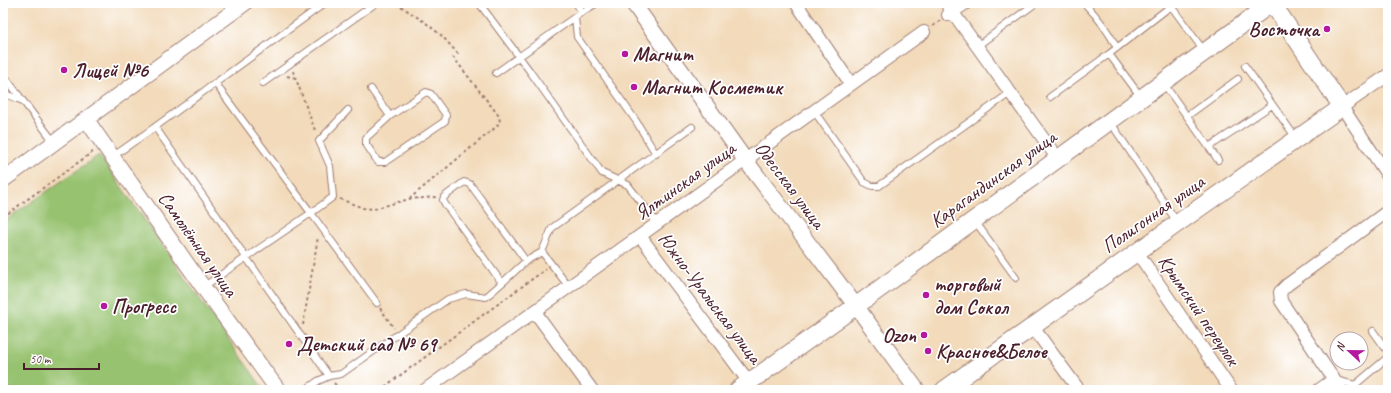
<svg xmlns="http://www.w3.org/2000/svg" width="1391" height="393" viewBox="0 0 1391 393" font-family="Caveat,sans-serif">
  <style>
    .green { fill: #97c270; stroke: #70704e }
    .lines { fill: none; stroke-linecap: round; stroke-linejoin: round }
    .service-casing { stroke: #9e7c72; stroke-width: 8 }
    .minor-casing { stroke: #9e7c72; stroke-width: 14 }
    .tertiary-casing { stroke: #9e7c72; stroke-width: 17 }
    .secondary-casing { stroke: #9e7c72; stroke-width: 19 }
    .path { stroke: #9e7c72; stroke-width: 2; stroke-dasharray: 3 3; stroke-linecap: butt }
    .service { stroke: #fff; stroke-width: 6 }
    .minor { stroke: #fff; stroke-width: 12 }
    .tertiary { stroke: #fff; stroke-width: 15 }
    .secondary { stroke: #fff; stroke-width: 17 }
    .poi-dot { fill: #b5179e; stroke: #fff; stroke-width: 1.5 }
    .labels { text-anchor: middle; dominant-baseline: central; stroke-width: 3.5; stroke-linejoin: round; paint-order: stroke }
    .poi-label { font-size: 20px; font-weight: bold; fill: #4a1f2b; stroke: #fff; text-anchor: start }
    .street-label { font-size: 20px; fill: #4a1f2b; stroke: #fff }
  </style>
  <rect width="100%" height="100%" fill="#fff"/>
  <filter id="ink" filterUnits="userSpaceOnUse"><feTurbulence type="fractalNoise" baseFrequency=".025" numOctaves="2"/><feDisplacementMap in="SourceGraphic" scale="8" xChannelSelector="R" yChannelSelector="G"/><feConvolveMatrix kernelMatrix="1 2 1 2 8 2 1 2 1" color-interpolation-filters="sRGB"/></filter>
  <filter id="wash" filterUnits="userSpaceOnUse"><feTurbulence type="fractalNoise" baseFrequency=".012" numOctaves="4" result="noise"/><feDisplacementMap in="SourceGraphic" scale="16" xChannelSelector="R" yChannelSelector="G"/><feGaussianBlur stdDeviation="0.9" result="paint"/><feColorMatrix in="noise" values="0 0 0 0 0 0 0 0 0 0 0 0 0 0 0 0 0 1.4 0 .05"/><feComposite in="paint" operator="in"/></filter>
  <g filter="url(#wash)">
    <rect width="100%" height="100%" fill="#f2daba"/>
    <!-- green -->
    <path class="green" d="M99 155 264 390H3V222Z"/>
  </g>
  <g filter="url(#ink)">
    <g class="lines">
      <defs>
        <path id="service" d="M479 3 529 70 602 173 628 185 658 224
          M576 3 582 12
          M1084 3C1098 17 1108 30 1117 48
          M575 17 577 37 636 121 656 154
          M977 46 1036 3
          M1245 66 1296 138
          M496 73 582 12 597 3
          M3 74 23 101
          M263 83 376 3
          M1164 84 1218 160
          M371 89 390 116 426 92 431 94 446 115 445 121 385 162H378L366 144V138L390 116
          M3 93 23 101 54 142
          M1050 97 1109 54
          M1141 97 1109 54 1171 6 1204 51
          M348 110 319 141 330 166 333 197 311 213 377 303
          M814 111 864 182 872 186H879L1010 93
          M1187 116 1238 79
          M1111 123 1177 222
          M1209 147 1272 105
          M112 157 155 127
          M975 221 1016 278
          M542 252 569 287
          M526 261 542 252 552 228 692 127
          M203 287 311 213 215 83
          M1373 331 1388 352
          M329 376 341 374 448 299 466 294 486 297 502 283 445 204 443 200 444 197 464 182 470 184 526 261 502 283
          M1335 380 1355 385 1388 357
          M305 390 318 381 329 376 155 127 325 3"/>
        <path id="minor" d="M796 3 851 84
          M946 3 1058 159
          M948 15 966 3
          M1388 75 1342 107 1388 176
          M640 236 749 382
          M1137 252 1231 390
          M535 312 592 390
          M1032 326 1079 390
          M425 390 924 32
          M1319 390 1333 380
          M1341 390 1281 301 1280 292 1287 285 1388 211"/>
        <path id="tertiary" d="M633 3 746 161 856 306 917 390
          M86 119 203 287 278 390
          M3 180 245 3"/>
        <path id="secondary" d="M738 390 856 306 1272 3
          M944 390 1137 252 1342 107 1272 3"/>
      </defs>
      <!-- service casing -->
      <use href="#service" class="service-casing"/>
      <!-- minor casing -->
      <use href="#minor" class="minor-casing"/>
      <!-- tertiary casing -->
      <use href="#tertiary" class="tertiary-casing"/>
      <!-- secondary casing -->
      <use href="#secondary" class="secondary-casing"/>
      <!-- path -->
      <path class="path" d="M396 3 426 23 442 36 460 56
        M933 26 941 20
        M293 71 316 133
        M287 76 296 78
        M340 199 363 208 374 209 409 199 437 197
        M409 199 496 127 500 122 499 116 453 57
        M3 217 94 151
        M380 308 394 328
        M303 325 318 237
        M334 383 340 390
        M380 390 546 269"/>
      <!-- service -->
      <use href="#service" class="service"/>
      <!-- minor -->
      <use href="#minor" class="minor"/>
      <!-- tertiary -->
      <use href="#tertiary" class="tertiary"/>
      <!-- secondary -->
      <use href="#secondary" class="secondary"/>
    </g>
  </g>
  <!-- markers -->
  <g class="poi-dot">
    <circle cx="1327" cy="29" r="4"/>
    <circle cx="625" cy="54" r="4"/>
    <circle cx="64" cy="70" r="4"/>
    <circle cx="634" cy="87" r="4"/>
    <circle cx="926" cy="295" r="4"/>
    <circle cx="104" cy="306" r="4"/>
    <circle cx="924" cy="335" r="4"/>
    <circle cx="289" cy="344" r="4"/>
    <circle cx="928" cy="351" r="4"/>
  </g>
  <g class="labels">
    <!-- poi labels -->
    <g class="poi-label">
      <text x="1319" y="29" text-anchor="end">Восточка</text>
      <text x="633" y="54">Магнит</text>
      <text x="72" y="70">Лицей №6</text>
      <text x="642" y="87">Магнит Косметик</text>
      <text x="934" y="284">торговый<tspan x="934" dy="23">дом Сокол</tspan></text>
      <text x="112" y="306">Прогресс</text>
      <text x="916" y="335" text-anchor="end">Ozon</text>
      <text x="297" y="344">Детский сад № 69</text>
      <text x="936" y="351">Красное&amp;Белое</text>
    </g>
    <!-- street labels -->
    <g class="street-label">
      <text transform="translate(993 179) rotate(-36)">Карагандинская улица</text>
      <text transform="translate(685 181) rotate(-36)">Ялтинская улица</text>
      <text transform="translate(790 185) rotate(53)">Одесская улица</text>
      <text transform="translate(1153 214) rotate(-35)">Полигонная улица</text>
      <text transform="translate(198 244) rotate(55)">Самолётная улица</text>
      <text transform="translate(710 298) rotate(53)">Южно-Уральская улица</text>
      <text transform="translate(1199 310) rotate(56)">Крымский переулок</text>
    </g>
  </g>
  <!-- margin -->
  <rect width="1391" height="393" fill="none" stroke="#fff" stroke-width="16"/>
  <!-- north arrow -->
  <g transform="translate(1349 351) rotate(292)"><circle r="19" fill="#ffffff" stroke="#b7a5aa"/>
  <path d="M0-3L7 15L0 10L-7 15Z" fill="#b5179e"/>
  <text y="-6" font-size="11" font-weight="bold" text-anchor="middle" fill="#4a1f2b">N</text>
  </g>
  <!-- scale -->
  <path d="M24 363v6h75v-6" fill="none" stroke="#4a1f2b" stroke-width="2"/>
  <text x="30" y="363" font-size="12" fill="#4a1f2b" stroke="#ffffff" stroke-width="3" paint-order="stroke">50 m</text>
</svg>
